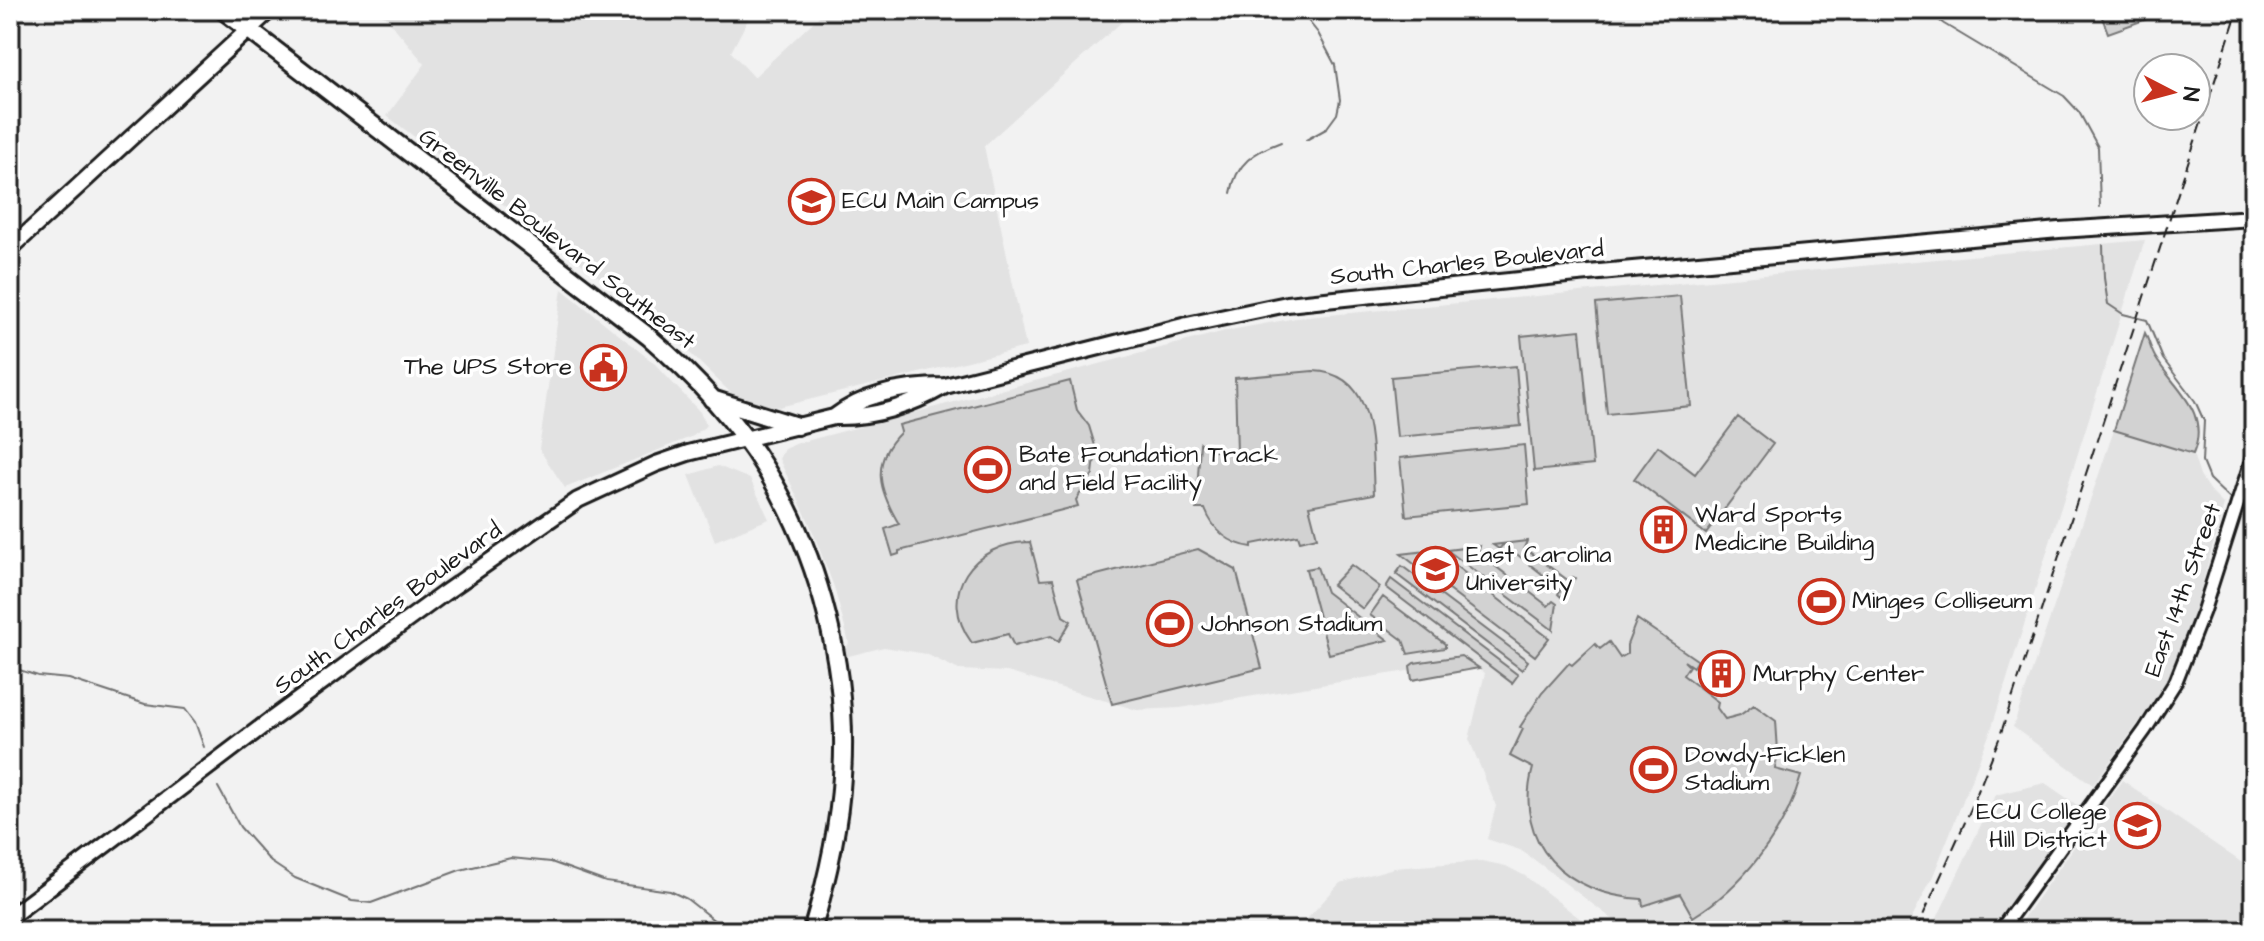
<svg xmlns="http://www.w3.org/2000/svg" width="2264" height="941" viewBox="0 0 2264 941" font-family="'Architects Daughter',sans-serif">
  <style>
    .built { fill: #e2e2e2 }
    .green { fill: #d2d2d2; stroke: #777; stroke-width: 2 }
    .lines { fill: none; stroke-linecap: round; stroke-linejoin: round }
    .stream { stroke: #707070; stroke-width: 2 }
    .minor-casing { stroke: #1c1c1c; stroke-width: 17 }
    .major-casing { stroke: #1c1c1c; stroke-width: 20 }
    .highway-casing { stroke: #1c1c1c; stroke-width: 22 }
    .minor { stroke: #fff; stroke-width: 11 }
    .major { stroke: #fff; stroke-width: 14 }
    .highway { stroke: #fff; stroke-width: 16 }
    .rail { stroke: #1c1c1c; stroke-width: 2; stroke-dasharray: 12 6; stroke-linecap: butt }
    .labels { text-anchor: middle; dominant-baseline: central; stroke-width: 7; stroke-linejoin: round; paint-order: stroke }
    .poi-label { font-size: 24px; fill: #1c1c1c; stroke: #fff; text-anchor: start }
    .street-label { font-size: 24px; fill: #1c1c1c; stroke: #fff }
  </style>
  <rect width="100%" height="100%" fill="#f2f2f2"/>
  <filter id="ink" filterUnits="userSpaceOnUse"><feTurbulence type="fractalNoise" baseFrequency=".0125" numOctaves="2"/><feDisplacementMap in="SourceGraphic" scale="16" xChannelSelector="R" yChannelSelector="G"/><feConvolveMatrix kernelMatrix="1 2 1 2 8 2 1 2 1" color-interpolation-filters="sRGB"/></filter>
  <g filter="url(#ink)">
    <!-- built -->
    <path class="built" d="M375 10H753L731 52 754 77 826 10H1135L984 146 1026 347 779 407 751 404 732 394 658 322 387 116 425 64 384 15Z
      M2145 240 1991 730 1933 876 1905 931H1628L1532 858 1520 850 1487 839 1496 806 1469 739 1485 673 1469 661 1180 708 1137 710 1007 672 959 670 926 654 884 647 841 658 849 643 834 587 809 522 779 459 784 449 798 443 1225 331 1296 318Z
      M562 289 654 363 700 412 707 425 693 436 565 488 539 449Z
      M2114 430 2193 454 2200 476 2210 491 2224 505 2190 628 2173 669 2156 699 2093 785 2013 727Z
      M718 466 750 479 769 519 715 541 689 475Z
      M2122 780 2254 871V931H2014Z
      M2045 783 2080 807 1991 931H1931L1995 795Z
      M1482 861 1506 866 1525 876 1596 931H1296L1340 883 1394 868Z"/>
    <!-- green -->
    <path class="green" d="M2105 10H2147L2150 18 2108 33 2100 12Z
      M1680 296 1691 406 1607 414 1596 304Z
      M1580 330 1593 465 1534 471 1521 336Z
      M2145 333C2149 341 2151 350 2155 357 2174 389 2211 411 2193 454L2114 430Z
      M1516 366 1521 426 1397 437 1391 377Z
      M1313 371C1378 373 1371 447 1374 494L1309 506 1317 537 1300 541 1298 535 1252 544V547C1229 544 1213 530 1205 509H1196L1200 443 1214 451 1237 452 1235 378Z
      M1070 381 1077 410 1089 426 1096 449 1093 474 1076 500 1078 506 899 551V554L893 556 885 529 899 524C880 492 869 463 901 432L899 425Z
      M1738 417 1773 444 1706 534 1634 479 1658 446 1695 474Z
      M1524 445 1529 504 1406 516 1400 458Z
      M1527 541 1524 548 1569 581 1573 577 1575 578 1561 597 1558 594 1561 589 1504 544 1499 549 1493 545Z
      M1030 542 1040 580 1053 579 1063 616 1071 621 1059 641 1051 636 1014 646 1008 634 972 643C935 593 974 542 1030 542Z
      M1480 546 1478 553 1548 606 1553 601 1557 604 1553 630 1447 550Z
      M1198 549 1236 570 1262 668 1112 704 1077 580Z
      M1435 550 1549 638 1535 656 1401 554Z
      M1351 565 1380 587 1363 609 1332 585Z
      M1402 566 1528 661 1522 670 1396 574Z
      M1317 567 1326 592 1388 640 1329 654 1306 569Z
      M1391 579 1518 675 1512 683 1386 587Z
      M1383 597 1445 644V648L1408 654 1403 640 1370 615Z
      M1637 619 1697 660 1693 667 1684 661 1689 666 1683 675 1718 702 1717 708 1725 719 1740 715 1754 705 1776 721 1778 751 1775 769 1801 776C1786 831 1742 887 1693 917L1680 894 1643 906 1642 899C1567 895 1512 844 1533 768L1510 756 1523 729 1520 727 1542 693 1569 663 1572 665 1595 644 1600 649 1609 642 1620 658 1627 654V645Z
      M1461 656 1479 668 1412 680 1410 666 1414 663Z"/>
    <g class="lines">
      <!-- stream -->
      <path class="stream" d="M1304 10 1306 18 1318 33 1335 65 1340 100 1337 114 1326 129 1306 140
        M1925 10 1944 24 2064 96 2079 112 2098 147 2100 207
        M1231 193C1236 163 1254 152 1281 142
        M2103 245 2104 278 2108 304 2123 314 2147 320 2163 359 2195 401 2204 421 2202 462 2209 479 2232 501
        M2240 507 2254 519
        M10 667 38 676 69 679 145 704 185 709 195 722 204 747
        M218 787 240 827 271 862 295 878 352 901 371 903 460 870 511 858 551 862 606 882 670 891 687 899 720 925 724 931"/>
      <defs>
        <path id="minor" d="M2000 931 2145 730 2176 681 2203 612 2254 452"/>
        <path id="major" d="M10 249 270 10
          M834 417C865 393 906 386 945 386L1187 325 1287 304 1567 275 2059 230 2254 218
          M10 917 272 719 443 594 578 500 656 464 688 453 834 417C873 418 912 405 945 386"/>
        <path id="highway" d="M223 10 649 337C693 375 735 419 765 468 821 558 849 672 842 776 839 829 827 880 812 931
          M712 399 797 426"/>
      </defs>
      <!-- minor casing -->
      <use href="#minor" class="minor-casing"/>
      <!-- major casing -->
      <use href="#major" class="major-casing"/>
      <!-- highway casing -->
      <use href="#highway" class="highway-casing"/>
      <!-- minor -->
      <use href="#minor" class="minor"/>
      <!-- major -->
      <use href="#major" class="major"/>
      <!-- highway -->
      <use href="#highway" class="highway"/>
      <!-- rail -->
      <path class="rail" d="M1916 931 1970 811 1999 739 2238 10"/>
    </g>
  </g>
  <!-- icons -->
  <defs>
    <symbol id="university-ring" viewBox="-11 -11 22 22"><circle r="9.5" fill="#fff" stroke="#c8321e" stroke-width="1.5"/><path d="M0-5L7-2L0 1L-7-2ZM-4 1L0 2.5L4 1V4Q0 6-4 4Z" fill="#c8321e"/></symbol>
    <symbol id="civic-ring" viewBox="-11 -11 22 22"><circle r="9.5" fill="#fff" stroke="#c8321e" stroke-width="1.5"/><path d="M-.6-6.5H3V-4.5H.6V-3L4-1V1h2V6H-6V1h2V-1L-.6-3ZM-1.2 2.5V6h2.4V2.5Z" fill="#c8321e"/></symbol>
    <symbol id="stadium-ring" viewBox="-11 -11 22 22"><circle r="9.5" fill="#fff" stroke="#c8321e" stroke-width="1.5"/><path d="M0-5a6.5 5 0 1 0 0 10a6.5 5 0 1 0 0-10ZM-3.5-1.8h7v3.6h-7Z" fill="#c8321e"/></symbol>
    <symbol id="building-ring" viewBox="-11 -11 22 22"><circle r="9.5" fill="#fff" stroke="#c8321e" stroke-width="1.5"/><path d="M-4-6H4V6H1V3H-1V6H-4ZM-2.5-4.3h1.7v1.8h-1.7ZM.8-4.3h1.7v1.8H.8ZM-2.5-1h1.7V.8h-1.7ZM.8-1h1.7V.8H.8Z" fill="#c8321e"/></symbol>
  </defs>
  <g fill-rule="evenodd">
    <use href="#university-ring" x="786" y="176" width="51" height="51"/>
    <use href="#civic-ring" x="578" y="342" width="51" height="51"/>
    <use href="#stadium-ring" x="962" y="444" width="51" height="51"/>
    <use href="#building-ring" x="1638" y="504" width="51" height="51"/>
    <use href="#university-ring" x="1410" y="544" width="51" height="51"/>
    <use href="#stadium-ring" x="1796" y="576" width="51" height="51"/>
    <use href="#stadium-ring" x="1144" y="598" width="51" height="51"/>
    <use href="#building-ring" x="1696" y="648" width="51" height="51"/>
    <use href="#stadium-ring" x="1628" y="744" width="51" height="51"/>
    <use href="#university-ring" x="2112" y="800" width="51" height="51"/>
  </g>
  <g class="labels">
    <!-- poi labels -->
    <g class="poi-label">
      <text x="842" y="201">ECU Main Campus</text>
      <text x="572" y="367" text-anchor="end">The UPS Store</text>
      <text x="1019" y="455">Bate Foundation Track<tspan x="1019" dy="28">and Field Facility</tspan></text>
      <text x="1695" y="515">Ward Sports<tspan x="1695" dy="28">Medicine Building</tspan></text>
      <text x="1466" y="555">East Carolina<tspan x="1466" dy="28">University</tspan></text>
      <text x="1852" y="601">Minges Colliseum</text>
      <text x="1201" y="624">Johnson Stadium</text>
      <text x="1753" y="674">Murphy Center</text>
      <text x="1685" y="755">Dowdy-Ficklen<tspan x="1685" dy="28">Stadium</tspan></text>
      <text x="2107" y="812" text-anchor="end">ECU College<tspan x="2107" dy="28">Hill District</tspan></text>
    </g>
    <!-- street labels -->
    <g class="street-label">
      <text transform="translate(557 239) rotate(38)">Greenville Boulevard Southeast</text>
      <text transform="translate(1467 263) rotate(-6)">South Charles Boulevard</text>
      <text transform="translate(2183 590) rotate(-70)">East 14th Street</text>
      <text transform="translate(388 608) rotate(-36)">South Charles Boulevard</text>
    </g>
  </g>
  <!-- margin -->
  <rect width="2264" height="941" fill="none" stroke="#fff" stroke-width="40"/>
  <rect x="20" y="20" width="2224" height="901" fill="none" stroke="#1c1c1c" stroke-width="3" filter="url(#ink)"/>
  <!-- north arrow -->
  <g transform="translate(2172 92) rotate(96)"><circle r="38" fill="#ffffff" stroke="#a4a4a4" stroke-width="2"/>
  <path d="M0-6L14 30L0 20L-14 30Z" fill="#c8321e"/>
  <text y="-12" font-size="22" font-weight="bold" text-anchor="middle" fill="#1c1c1c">N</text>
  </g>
</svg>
